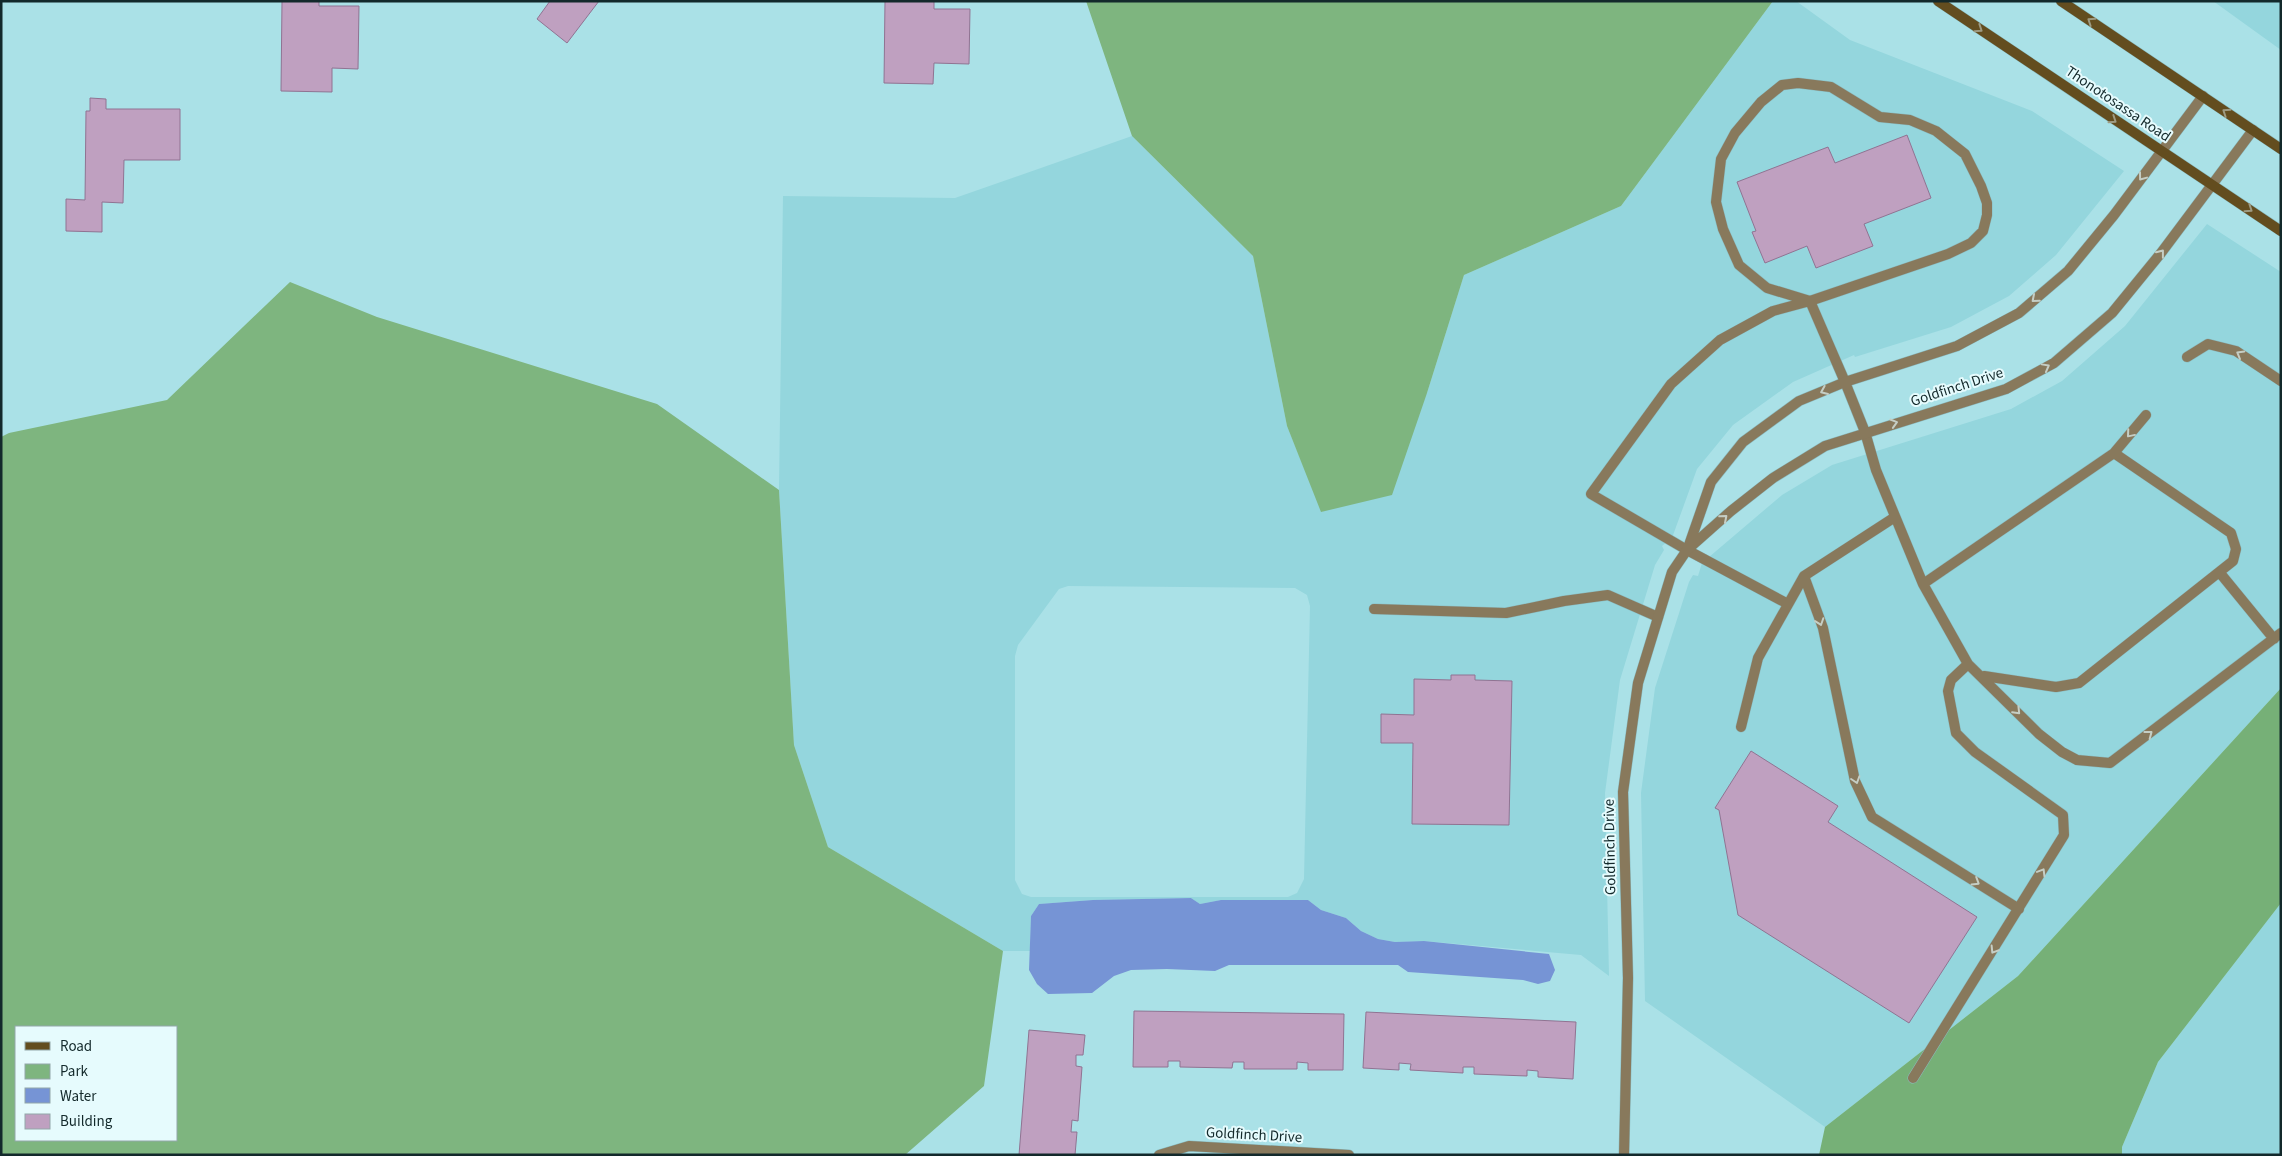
<svg xmlns="http://www.w3.org/2000/svg" width="2282" height="1156" viewBox="0 0 2282 1156" font-family="'Source Sans 3',sans-serif">
  <style>
    .built { fill: #94d6dd; fill-rule: evenodd }
    .green { fill: #7eb57f; fill-rule: evenodd }
    .forest { fill: #76b077 }
    .water { fill: #7694d5 }
    .building { fill: #bfa0c0; stroke: #907392 }
    .lines { fill: none; stroke-linecap: round; stroke-linejoin: round }
    .lane-casing { stroke: #8cbcc1; stroke-width: 11 }
    .street-casing { stroke: #8cbcc1; stroke-width: 11 }
    .secondary-casing { stroke: #8cbcc1; stroke-width: 11 }
    .lane { stroke: #88795c; stroke-width: 10 }
    .street { stroke: #88795c; stroke-width: 10 }
    .secondary { stroke: #634d1f; stroke-width: 10 }
    .oneway { stroke: #9e9b83 }
    .oneway2 { stroke: #c5cec5 }
    .labels { text-anchor: middle; dominant-baseline: central; stroke-width: 4; stroke-linejoin: round; paint-order: stroke }
    .street-label { font-size: 15px; fill: #13292b; stroke: #e6fbfd }
  </style>
  <rect width="100%" height="100%" fill="#aae1e7"/>
  <!-- built -->
  <path class="built" d="M1773 1H1796L1850 40 2032 111 2124 171 2056 255 2009 296 1951 327 1855 357 1854 355 1793 382 1733 425 1697 469 1672 538 1662 546 1664 550 1655 565 1620 680 1605 793 1609 976 1581 955 1424 941 1395 942 1378 939 1361 931 1346 918 1321 910 1308 900H1221L1200 904 1191 898 1093 900 1039 904 1031 916 1030 951H1003L828 847 794 745 779 490 783 196 955 198 1132 136 1253 256 1287 426 1322 512 1427 393 1464 275 1621 206ZM1068 586 1295 588 1307 595 1310 606 1304 879 1297 893 1288 897H1031L1022 894 1015 880V656L1018 645 1059 589Z
    M2213 1H2281V50Z
    M2207 224 2281 272V688L2018 976 1825 1127 1645 1001 1641 793 1655 688 1689 582 1693 575 1698 576 1702 563 1782 495 1832 465 2011 409 2062 381 2125 326Z
    M2281 903V1155H2122V1147L2158 1062Z"/>
  <!-- green -->
  <path class="green" d="M1086 1H1773L1621 206 1464 275 1427 393 1392 495 1321 512 1287 426 1253 256 1132 136Z
    M290 282 377 317 657 404 779 490 794 745 828 847 1003 951 984 1086 905 1155H1V437L9 433 167 400ZM16 1027H176V1140H16Z"/>
  <!-- forest -->
  <path class="forest" d="M2281 688V903L2158 1062 2122 1147V1155H1819L1825 1127 2018 976Z"/>
  <!-- water -->
  <path class="water" d="M1191 898 1200 904 1221 900H1308L1321 910 1346 918 1361 931 1378 939 1395 942 1424 941 1549 954 1555 970 1550 981 1538 984 1523 980 1408 972 1398 965H1229L1215 971 1167 969 1131 970 1114 976 1092 993 1048 994 1037 984 1029 970 1031 916 1039 904 1093 900Z"/>
  <!-- building -->
  <path class="building" d="M282 1H319V6H359L358 69 332 68V92L281 91Z
    M550 1H599L567 43 537 19Z
    M885 1H934V9H970L969 64 934 63 933 84 884 83Z
    M90 98 106 99V109H180V160H124L123 203 102 202V232L66 231V199L85 200 86 111H90Z
    M1907 135 1931 198 1864 224 1873 246 1816 268 1807 246 1765 263 1752 232 1756 231 1737 182 1828 147 1835 163Z
    M1451 675H1475V680L1512 681 1509 825 1412 824 1413 743H1381V714L1414 715V679L1451 680Z
    M1751 751 1838 806 1828 822 1977 917 1909 1023 1738 915 1719 810 1715 808Z
    M1134 1011 1344 1014 1343 1070H1308V1063L1297 1062V1069H1244V1062H1233L1232 1068 1180 1067V1061H1168V1067H1133Z
    M1366 1012 1576 1022 1573 1079 1538 1077V1071L1527 1070V1076L1474 1074V1067H1463V1073L1410 1070 1411 1064 1399 1063V1070L1363 1068Z
    M1029 1030 1085 1035 1083 1055H1076V1066L1082 1067 1078 1121 1072 1120 1071 1132H1077L1075 1155H1019Z"/>
  <g class="lines">
    <defs>
      <path id="lane" d="M1798 83 1831 87 1880 117 1910 120 1936 131 1965 154 1981 186 1987 203V215L1983 231 1971 243 1948 254 1810 301 1767 288 1739 265 1723 229 1716 202 1721 159 1735 133 1761 102 1782 85Z
        M2187 357 2208 344 2236 351 2281 381
        M1865 432 1876 470 1923 584 1968 664 2039 734 2062 752 2077 760 2110 763 2281 633
        M2220 573 2274 639
        M1804 576 1823 628 1855 781 1872 817 2019 909
        M1923 584 2114 453 2146 415
        M1788 604 1687 550 1591 494 1671 384 1720 340 1773 311 1810 301 1845 382
        M1374 609 1506 613 1564 601 1608 595 1658 617
        M1984 676 2056 687 2079 683 2233 561 2236 549 2231 533 2114 453
        M1741 727 1758 658 1804 576 1895 517
        M1913 1078 2064 835 2063 815 1975 752 1956 733 1948 691 1951 680 1968 664"/>
      <path id="street" d="M1845 382 1865 432
        M1688 548 1711 482 1743 442 1799 401 1845 382 1957 346 2019 313 2068 271 2114 215 2203 96
        M1159 1155 1189 1146 1349 1155
        M1624 1155 1628 978 1623 792 1638 683 1672 572 1687 550 1731 511 1773 478 1825 446 2006 389 2054 363 2112 313 2161 253 2253 130"/>
      <path id="secondary" d="M1938 1 2281 231
        M2061 1 2281 149"/>
    </defs>
    <!-- lane casing -->
    <use href="#lane" class="lane-casing"/>
    <!-- street casing -->
    <use href="#street" class="street-casing"/>
    <!-- secondary casing -->
    <use href="#secondary" class="secondary-casing"/>
    <!-- lane -->
    <use href="#lane" class="lane"/>
    <!-- street -->
    <use href="#street" class="street"/>
    <!-- secondary -->
    <use href="#secondary" class="secondary"/>
  </g>
  <!-- one-way arrows -->
  <defs><path id="oneway-chevron" d="M-2-3.5L2.5 0L-2 3.5" fill="none" stroke-width="1.6" stroke-linecap="round" stroke-linejoin="round" transform="scale(1.25)"/></defs>
  <g class="oneway">
    <use href="#oneway-chevron" transform="translate(2091 21) rotate(-146)"/>
    <use href="#oneway-chevron" transform="translate(1979 29) rotate(34)"/>
    <use href="#oneway-chevron" transform="translate(2226 112) rotate(-146)"/>
    <use href="#oneway-chevron" transform="translate(2113 120) rotate(34)"/>
    <use href="#oneway-chevron" transform="translate(2249 209) rotate(34)"/>
  </g>
  <g class="oneway2">
    <use href="#oneway-chevron" transform="translate(2142 177) rotate(127)"/>
    <use href="#oneway-chevron" transform="translate(2161 253) rotate(-52)"/>
    <use href="#oneway-chevron" transform="translate(2035 299) rotate(139)"/>
    <use href="#oneway-chevron" transform="translate(2240 354) rotate(-150)"/>
    <use href="#oneway-chevron" transform="translate(2046 367) rotate(-29)"/>
    <use href="#oneway-chevron" transform="translate(1824 391) rotate(157)"/>
    <use href="#oneway-chevron" transform="translate(1894 423) rotate(-17)"/>
    <use href="#oneway-chevron" transform="translate(2130 434) rotate(130)"/>
    <use href="#oneway-chevron" transform="translate(1724 518) rotate(-41)"/>
    <use href="#oneway-chevron" transform="translate(1820 622) rotate(71)"/>
    <use href="#oneway-chevron" transform="translate(2017 711) rotate(46)"/>
    <use href="#oneway-chevron" transform="translate(2149 734) rotate(-37)"/>
    <use href="#oneway-chevron" transform="translate(1856 780) rotate(72)"/>
    <use href="#oneway-chevron" transform="translate(2042 872) rotate(-59)"/>
    <use href="#oneway-chevron" transform="translate(1976 882) rotate(32)"/>
    <use href="#oneway-chevron" transform="translate(1994 950) rotate(122)"/>
  </g>
  <g class="labels">
    <!-- street labels -->
    <g class="street-label">
      <text transform="translate(2118 104) rotate(34)">Thonotosassa Road</text>
      <text transform="translate(1957 387) rotate(-18)">Goldfinch Drive</text>
      <text transform="translate(1610 847) rotate(-91)">Goldfinch Drive</text>
      <text transform="translate(1254 1135) rotate(3)">Goldfinch Drive</text>
    </g>
  </g>
  <!-- border -->
  <rect width="2282" height="1156" fill="none" stroke="#13292b" stroke-width="5"/>
  <!-- legend -->
  <rect x="15" y="1026" width="162" height="115" fill="#e6fbfd" stroke="#92a7a9"/>
  <rect x="25" y="1042" width="25" height="8" fill="#634d1f" stroke="#92a7a9"/>
  <text x="60" y="1051" font-size="15" fill="#13292b">Road</text>
  <rect x="25" y="1064" width="25" height="15" fill="#7eb57f" stroke="#92a7a9"/>
  <text x="60" y="1076" font-size="15" fill="#13292b">Park</text>
  <rect x="25" y="1088" width="25" height="15" fill="#7694d5" stroke="#92a7a9"/>
  <text x="60" y="1101" font-size="15" fill="#13292b">Water</text>
  <rect x="25" y="1114" width="25" height="15" fill="#bfa0c0" stroke="#92a7a9"/>
  <text x="60" y="1126" font-size="15" fill="#13292b">Building</text>
</svg>
